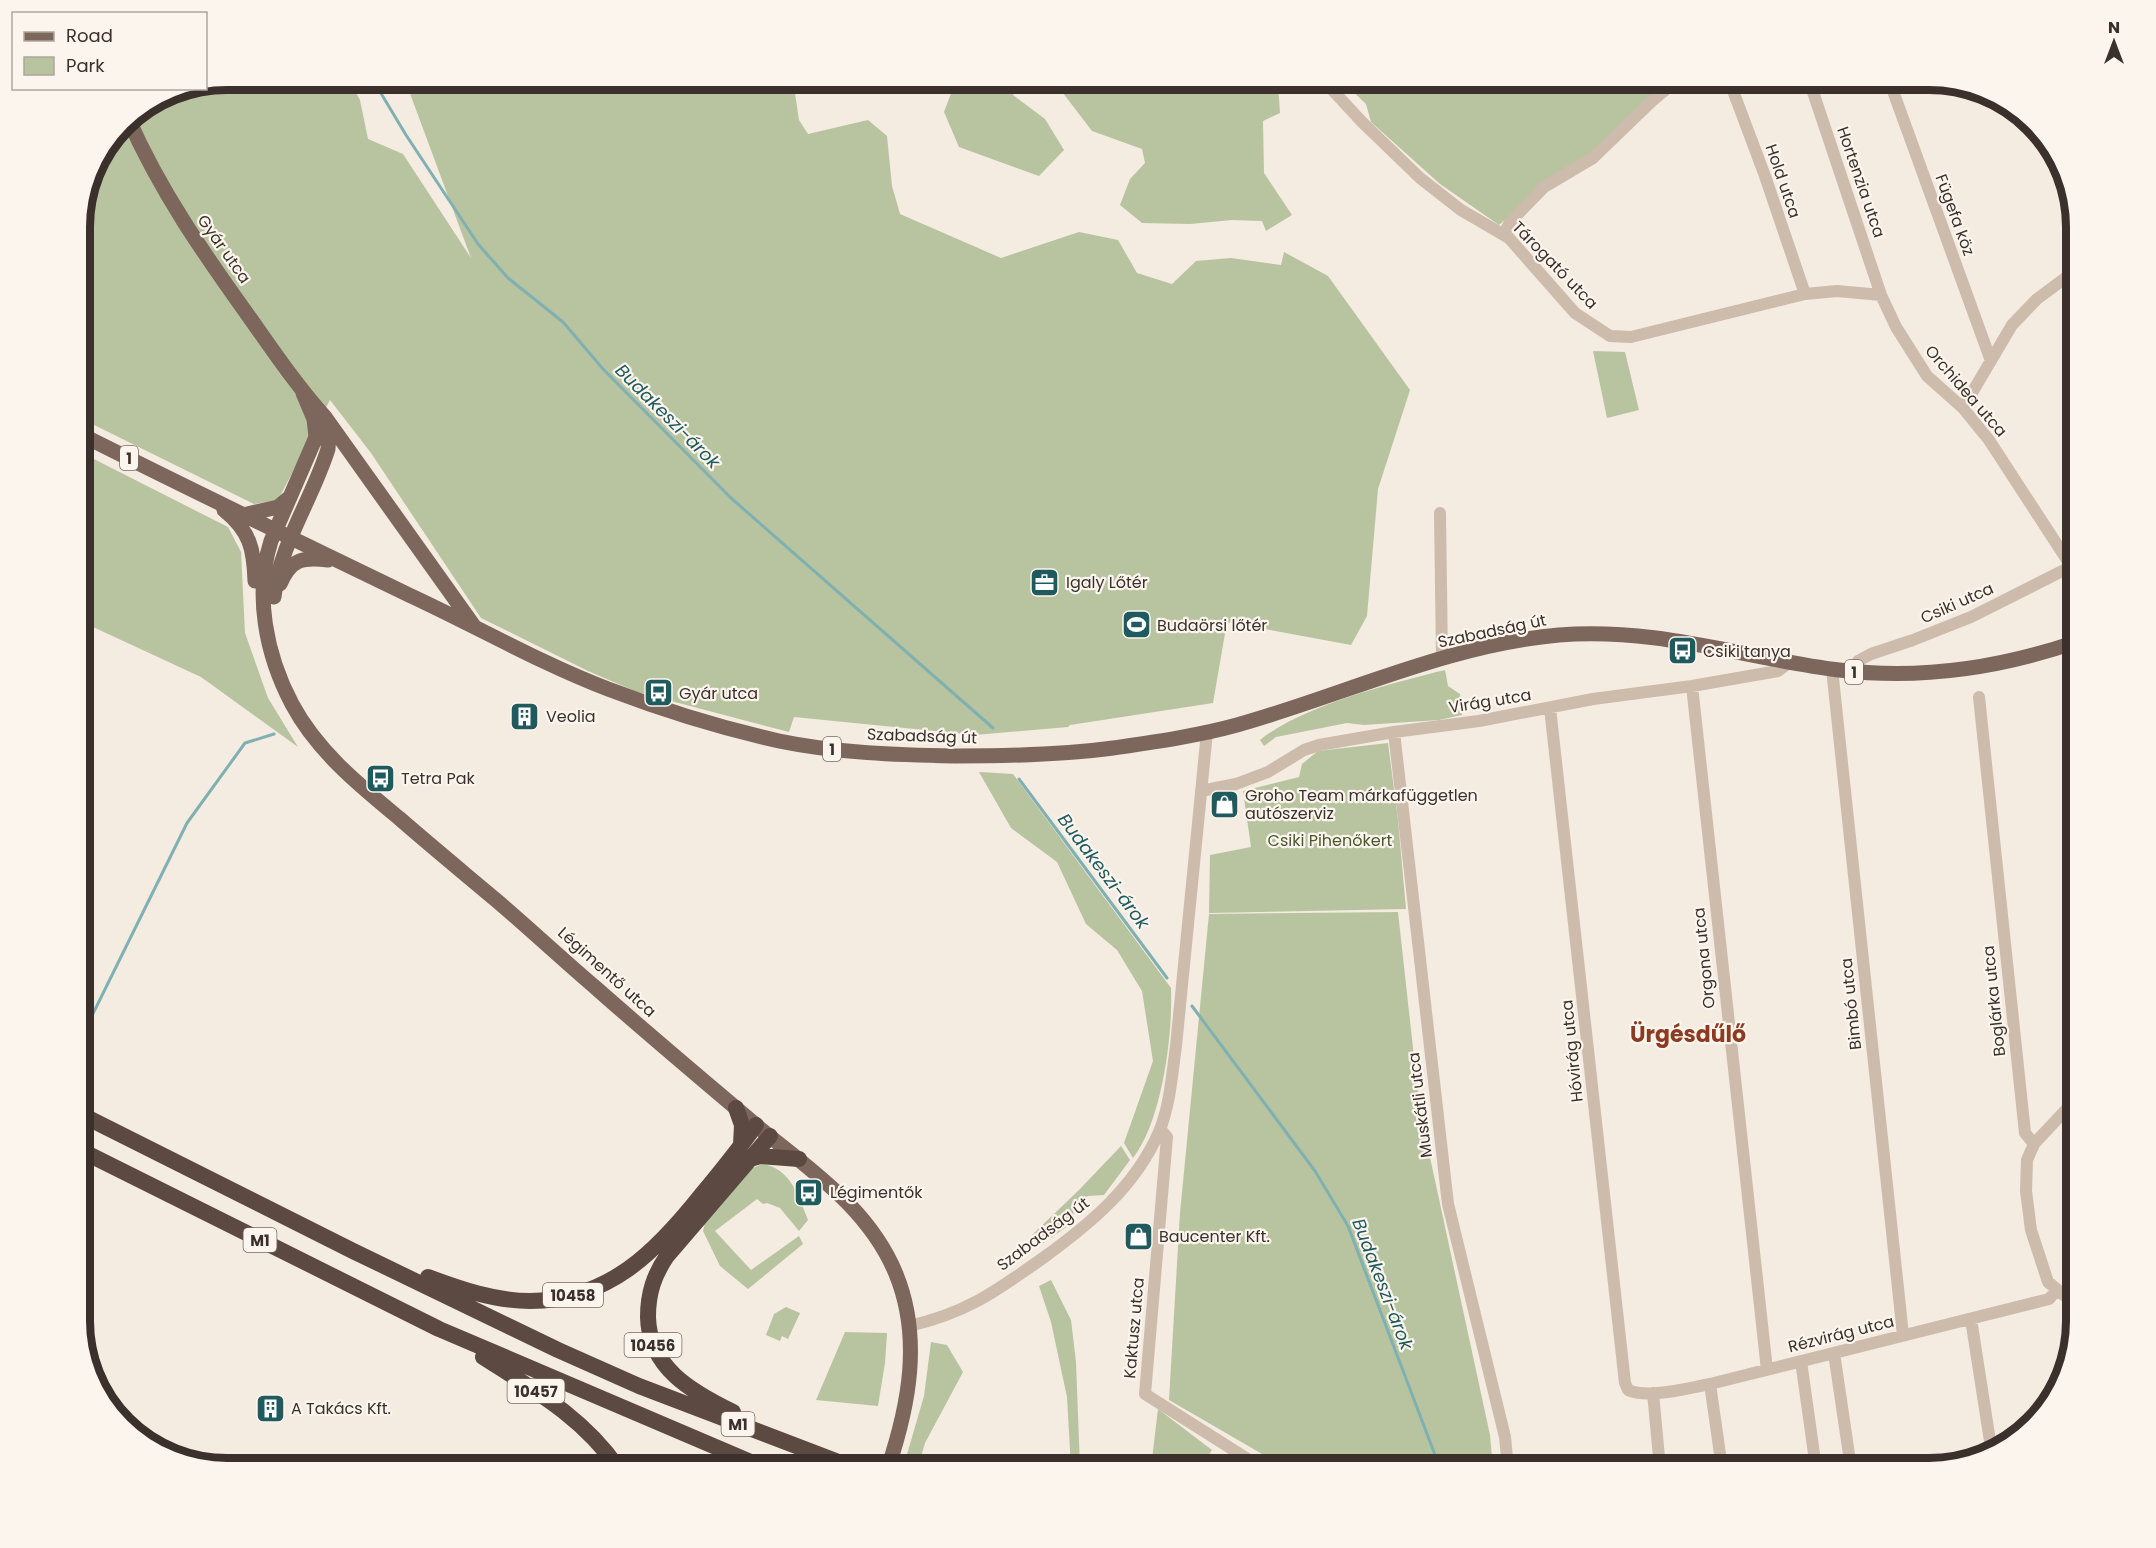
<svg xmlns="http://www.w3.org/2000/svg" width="2156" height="1548" viewBox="0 0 2156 1548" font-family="Poppins,sans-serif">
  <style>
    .green { fill: #b8c4a0 }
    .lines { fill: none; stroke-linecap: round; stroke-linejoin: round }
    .stream { stroke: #7fb0b2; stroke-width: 3 }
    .minor { stroke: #cdbbac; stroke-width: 12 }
    .major { stroke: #7d675c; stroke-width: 15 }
    .highway { stroke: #5c4a42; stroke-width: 16 }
    .labels { text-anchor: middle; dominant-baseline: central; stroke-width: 4.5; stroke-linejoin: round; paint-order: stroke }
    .shield { fill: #fbf5ee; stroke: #756b66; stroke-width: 1.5 }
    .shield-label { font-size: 15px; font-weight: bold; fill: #3b302b }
    .street-label { font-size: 16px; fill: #3b302b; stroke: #fbf5ee }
    .poi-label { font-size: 16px; fill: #3b302b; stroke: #fbf5ee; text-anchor: start }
    .park-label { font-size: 16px; fill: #4a5a2e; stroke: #fbf5ee }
    .water-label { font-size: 18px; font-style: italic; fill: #1f5a5e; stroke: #fbf5ee }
    .district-label { font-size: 22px; font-weight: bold; fill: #8c3b22; stroke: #fbf5ee }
    .rim { fill: none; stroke: #3b302b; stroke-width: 8 }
  </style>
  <rect width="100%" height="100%" fill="#f4ebe1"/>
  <!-- green -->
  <path class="green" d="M227 80H349L360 100 368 139 403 154 471 258 405 80H793L799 120 808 134 868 120 887 136 892 186 900 214 1001 258 1079 232 1118 240 1137 273 1172 284 1196 261 1231 258 1281 265 1284 252 1328 276 1410 390 1378 489 1367 616 1351 645 1227 622 1213 703 1070 725 1068 727 975 735 794 717 789 732 637 692 588 671 481 618 371 453 330 400 278 500 254 504 80 418V217L95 162 129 116 171 91 206 88V84Z
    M951 80H1021L1013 95 1045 119 1064 150 1039 176 959 147 944 112 955 83Z
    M1053 80H1285L1278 84 1280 113 1263 121 1264 173 1292 215 1266 231 1262 221 1232 220 1190 224 1142 223 1120 205 1130 179 1145 163 1142 149 1092 131Z
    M1341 80H1674L1584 161 1549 179 1499 225 1440 184 1371 122 1366 104Z
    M1593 351 1625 352 1639 410 1607 418Z
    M80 452 228 527 241 552 245 633 268 698 298 747 201 677 80 621Z
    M1445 670 1448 686 1460 694 1462 715 1439 720 1364 725 1347 723 1276 737 1264 746 1260 740C1302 706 1392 683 1445 670Z
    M1388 743 1398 820 1406 909 1209 913 1210 855 1251 847 1243 791 1299 777 1302 764 1318 751Z
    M979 772 1013 774 1171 988C1173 1035 1162 1121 1133 1158L1124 1143 1153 1061 1142 991 1117 950 1086 924 1057 862 1011 828Z
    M1398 912 1420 1111 1490 1435 1493 1468H1286L1169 1400 1180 1213 1209 914Z
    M1121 1146 1130 1160 1104 1195 1088 1196 1075 1204 1072 1223 1038 1247 1032 1235 1079 1190Z
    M762 1164C791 1168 799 1197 808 1220L799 1231 780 1208 767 1203 763 1204 757 1199 715 1231 751 1270 799 1236 803 1244 748 1289 720 1266 703 1231 706 1219 753 1168Z
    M1051 1280 1071 1320 1076 1362 1080 1468H1071L1067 1397 1051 1322 1039 1286Z
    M786 1307 800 1313 788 1339 782 1336 780 1341 766 1335 774 1314Z
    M845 1332 887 1333 885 1363 878 1406 816 1400Z
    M931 1342 947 1345 963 1372 925 1443 920 1460 948 1468H903L924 1396Z
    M1158 1409 1212 1450 1200 1468H1151Z"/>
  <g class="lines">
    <!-- stream -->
    <path class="stream" d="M373 80 406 135 478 244 508 278 563 322 603 369 731 498 993 728
      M1019 779 1167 978
      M1192 1006 1315 1171 1348 1226 1440 1468
      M80 1040 187 823 245 743 274 734"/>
    <!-- minor -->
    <path class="minor" d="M1729 80 1765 176 1805 294
      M1809 80 1881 295 1896 327 1927 376 1963 408 1989 440 2071 566
      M1889 80 1991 361
      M1325 82 1362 122 1420 178 1461 210 1509 238 1575 313 1610 336 1631 337 1805 294 1837 291 1881 295
      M1504 234 1510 222 1544 187 1593 158 1651 102 1677 80
      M1963 408 2012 325 2037 299 2076 270
      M1440 513 1442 659
      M1832 669 1903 1335
      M1853 672 1858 661 1871 654 1913 640 1971 617 2076 564
      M1692 686 1767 1370
      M1979 697 2025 1133 2034 1144
      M1550 708 1625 1383 1628 1390C1648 1399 1688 1388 1710 1384L2049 1299 2057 1290
      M1394 732 1448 1204 1505 1437 1508 1468
      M1201 791 1236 784 1268 772 1304 750 1319 745 1394 732 1479 721 1593 699 1692 686 1778 671 1790 662
      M2076 1099 2034 1144 2027 1160 2026 1191 2031 1230 2048 1282 2076 1305
      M1160 1129 1167 1137 1145 1394 1262 1468
      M1971 1319 1992 1454
      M909 1326C967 1313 996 1291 1043 1258 1090 1224 1135 1187 1159 1132 1170 1106 1172 1074 1176 1046L1207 732
      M1834 1353 1851 1468
      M1801 1361 1816 1468
      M1710 1384 1722 1468
      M1653 1393 1660 1468"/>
    <!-- major -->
    <path class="major" d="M128 118C160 191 204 254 250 318 274 352 297 386 325 417L474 626
      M303 393 314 419 316 437 271 541C254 594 266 655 292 704 317 751 359 785 399 818 431 846 464 873 496 900 530 929 562 959 596 988 649 1035 703 1080 757 1126 809 1169 869 1208 896 1274 922 1338 909 1405 888 1468
      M80 434C189 489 299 542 409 595 476 626 540 663 608 689 663 710 721 728 779 741 837 753 897 755 956 756 1009 756 1061 755 1113 748 1154 742 1197 736 1237 725 1344 695 1447 645 1559 635 1658 627 1743 658 1839 670 1920 680 2000 668 2076 642
      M224 510C250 531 254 549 255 581
      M243 515 278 507 290 497
      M280 584C291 559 302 557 328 560
      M274 597C280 544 312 500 328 449L329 434 325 420"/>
    <!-- highway -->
    <path class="highway" d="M736 1108 742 1125 741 1145
      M80 1114 353 1251 558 1350 639 1386 854 1468
      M80 1150 439 1329 765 1468
      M750 1159 760 1156 799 1159
      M428 1277C460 1289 495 1301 530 1301 609 1300 656 1252 702 1194 721 1171 739 1149 756 1125
      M483 1357C533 1389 584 1418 618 1468
      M733 1412C692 1392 649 1368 648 1317 648 1293 654 1275 667 1256L770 1136"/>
  </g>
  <!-- icons -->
  <defs>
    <symbol id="office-square" viewBox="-11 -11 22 22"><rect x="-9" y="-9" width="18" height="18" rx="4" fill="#1f5a5e" stroke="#fbf5ee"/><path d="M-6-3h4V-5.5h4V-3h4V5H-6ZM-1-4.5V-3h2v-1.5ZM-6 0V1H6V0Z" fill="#fff"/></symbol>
    <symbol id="stadium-square" viewBox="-11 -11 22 22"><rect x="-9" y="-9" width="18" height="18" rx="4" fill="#1f5a5e" stroke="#fbf5ee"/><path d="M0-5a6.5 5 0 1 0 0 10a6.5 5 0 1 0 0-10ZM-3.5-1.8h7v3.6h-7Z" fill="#fff"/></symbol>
    <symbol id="bus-square" viewBox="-11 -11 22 22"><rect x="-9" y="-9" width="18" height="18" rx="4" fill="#1f5a5e" stroke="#fbf5ee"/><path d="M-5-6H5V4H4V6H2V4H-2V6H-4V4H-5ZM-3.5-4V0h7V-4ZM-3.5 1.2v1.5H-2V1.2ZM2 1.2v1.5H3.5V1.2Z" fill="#fff"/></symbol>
    <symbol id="building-square" viewBox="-11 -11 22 22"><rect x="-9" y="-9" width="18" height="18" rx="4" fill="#1f5a5e" stroke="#fbf5ee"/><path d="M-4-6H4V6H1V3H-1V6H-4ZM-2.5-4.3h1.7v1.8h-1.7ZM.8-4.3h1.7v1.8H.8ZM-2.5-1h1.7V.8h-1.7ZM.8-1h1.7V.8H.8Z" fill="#fff"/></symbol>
    <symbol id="shop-square" viewBox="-11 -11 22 22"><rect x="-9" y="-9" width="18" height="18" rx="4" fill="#1f5a5e" stroke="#fbf5ee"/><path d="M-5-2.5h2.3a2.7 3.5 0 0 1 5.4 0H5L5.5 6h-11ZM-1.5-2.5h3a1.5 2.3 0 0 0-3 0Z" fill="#fff"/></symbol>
  </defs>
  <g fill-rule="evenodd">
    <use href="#office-square" x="1028" y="566" width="33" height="33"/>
    <use href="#stadium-square" x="1120" y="608" width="33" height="33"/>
    <use href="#bus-square" x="1666" y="634" width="33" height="33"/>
    <use href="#bus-square" x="642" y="676" width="33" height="33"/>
    <use href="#building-square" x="508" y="700" width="33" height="33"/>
    <use href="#bus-square" x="364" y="762" width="33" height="33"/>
    <use href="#shop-square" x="1208" y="788" width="33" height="33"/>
    <use href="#bus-square" x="792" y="1176" width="33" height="33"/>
    <use href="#shop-square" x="1122" y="1220" width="33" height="33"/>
    <use href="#building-square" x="254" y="1392" width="33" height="33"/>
  </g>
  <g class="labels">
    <!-- shield labels -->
    <g class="shield">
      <rect x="120" y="446" width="18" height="24" rx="4.5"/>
      <rect x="1845" y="660" width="18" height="24" rx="4.5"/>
      <rect x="823" y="737" width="18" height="24" rx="4.5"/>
      <rect x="243.5" y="1228" width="33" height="24" rx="4.5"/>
      <rect x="543" y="1283" width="60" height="24" rx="4.5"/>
      <rect x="624.5" y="1333" width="57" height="24" rx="4.5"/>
      <rect x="507.5" y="1379" width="57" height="24" rx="4.5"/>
      <rect x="721.5" y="1412" width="33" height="24" rx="4.5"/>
    </g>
    <g class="shield-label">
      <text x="129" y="458">1</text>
      <text x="1854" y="672">1</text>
      <text x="832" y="749">1</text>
      <text x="260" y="1240">M1</text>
      <text x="573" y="1295">10458</text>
      <text x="653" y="1345">10456</text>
      <text x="536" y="1391">10457</text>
      <text x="738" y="1424">M1</text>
    </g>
    <!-- street labels -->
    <g class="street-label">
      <text transform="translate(1783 181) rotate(71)">Hold utca</text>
      <text transform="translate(1861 182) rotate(71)">Hortenzia utca</text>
      <text transform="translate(1955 215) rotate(70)">Fügefa köz</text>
      <text transform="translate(224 249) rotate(55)">Gyár utca</text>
      <text transform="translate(1555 265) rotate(46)">Tárogató utca</text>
      <text transform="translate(1966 391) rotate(49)">Orchidea utca</text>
      <text transform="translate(1957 603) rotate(-24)">Csiki utca</text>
      <text transform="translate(1492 631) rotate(-12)">Szabadság út</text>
      <text transform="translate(1490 701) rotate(-9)">Virág utca</text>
      <text transform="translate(922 736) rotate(2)">Szabadság út</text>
      <text transform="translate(1704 958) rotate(-96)">Orgona utca</text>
      <text transform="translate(607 972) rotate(42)">Légimentő utca</text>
      <text transform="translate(1994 1001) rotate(-96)">Boglárka utca</text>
      <text transform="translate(1851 1004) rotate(-96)">Bimbó utca</text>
      <text transform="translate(1572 1051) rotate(-96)">Hóvirág utca</text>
      <text transform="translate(1420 1105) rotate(-97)">Muskátli utca</text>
      <text transform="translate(1043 1234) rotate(-37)">Szabadság út</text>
      <text transform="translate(1134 1328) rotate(-85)">Kaktusz utca</text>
      <text transform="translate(1841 1334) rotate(-14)">Rézvirág utca</text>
    </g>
    <!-- poi labels -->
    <g class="poi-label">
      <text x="1066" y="582">Igaly Lőtér</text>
      <text x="1157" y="625">Budaörsi lőtér</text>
      <text x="1703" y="651">Csiki tanya</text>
      <text x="679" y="693">Gyár utca</text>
      <text x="546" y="716">Veolia</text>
      <text x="401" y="778">Tetra Pak</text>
      <text x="1245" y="795">Groho Team márkafüggetlen<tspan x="1245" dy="18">autószerviz</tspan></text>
      <text x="830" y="1192">Légimentők</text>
      <text x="1159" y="1236">Baucenter Kft.</text>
      <text x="291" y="1408">A Takács Kft.</text>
    </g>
    <!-- park labels -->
    <g class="park-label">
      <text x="1330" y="840">Csiki Pihenőkert</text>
    </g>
    <!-- water labels -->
    <g class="water-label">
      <text transform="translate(668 416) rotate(45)">Budakeszi-árok</text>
      <text transform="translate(1104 871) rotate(53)">Budakeszi-árok</text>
      <text transform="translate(1383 1284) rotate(69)">Budakeszi-árok</text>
    </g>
    <!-- district labels -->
    <g class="district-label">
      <text x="1688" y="1034">Ürgésdűlő</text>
    </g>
  </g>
  <!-- crop -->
  <path d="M0 0H2156V1548H0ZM227 90H1929A137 137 0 0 1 2066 227V1321A137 137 0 0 1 1929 1458H227A137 137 0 0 1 90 1321V227A137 137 0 0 1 227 90Z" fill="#fbf5ee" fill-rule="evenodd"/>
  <path class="rim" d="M227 90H1929A137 137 0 0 1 2066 227V1321A137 137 0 0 1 1929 1458H227A137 137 0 0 1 90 1321V227A137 137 0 0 1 227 90Z"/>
  <!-- legend -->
  <rect x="12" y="12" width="195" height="78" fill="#fbf5ee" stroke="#aea6a0" stroke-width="1.5"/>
  <rect x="24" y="32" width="30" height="9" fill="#7d675c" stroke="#aea6a0" stroke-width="1.5"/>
  <text x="66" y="42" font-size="18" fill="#3b302b">Road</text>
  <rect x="24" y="57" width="30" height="18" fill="#b8c4a0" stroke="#aea6a0" stroke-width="1.5"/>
  <text x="66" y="72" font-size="18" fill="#3b302b">Park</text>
  <!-- north arrow -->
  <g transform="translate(2114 42)" stroke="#fbf5ee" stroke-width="4.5" paint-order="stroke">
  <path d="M0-4.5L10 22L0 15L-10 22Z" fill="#3b302b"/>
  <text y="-9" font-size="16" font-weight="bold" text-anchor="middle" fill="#3b302b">N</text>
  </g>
</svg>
